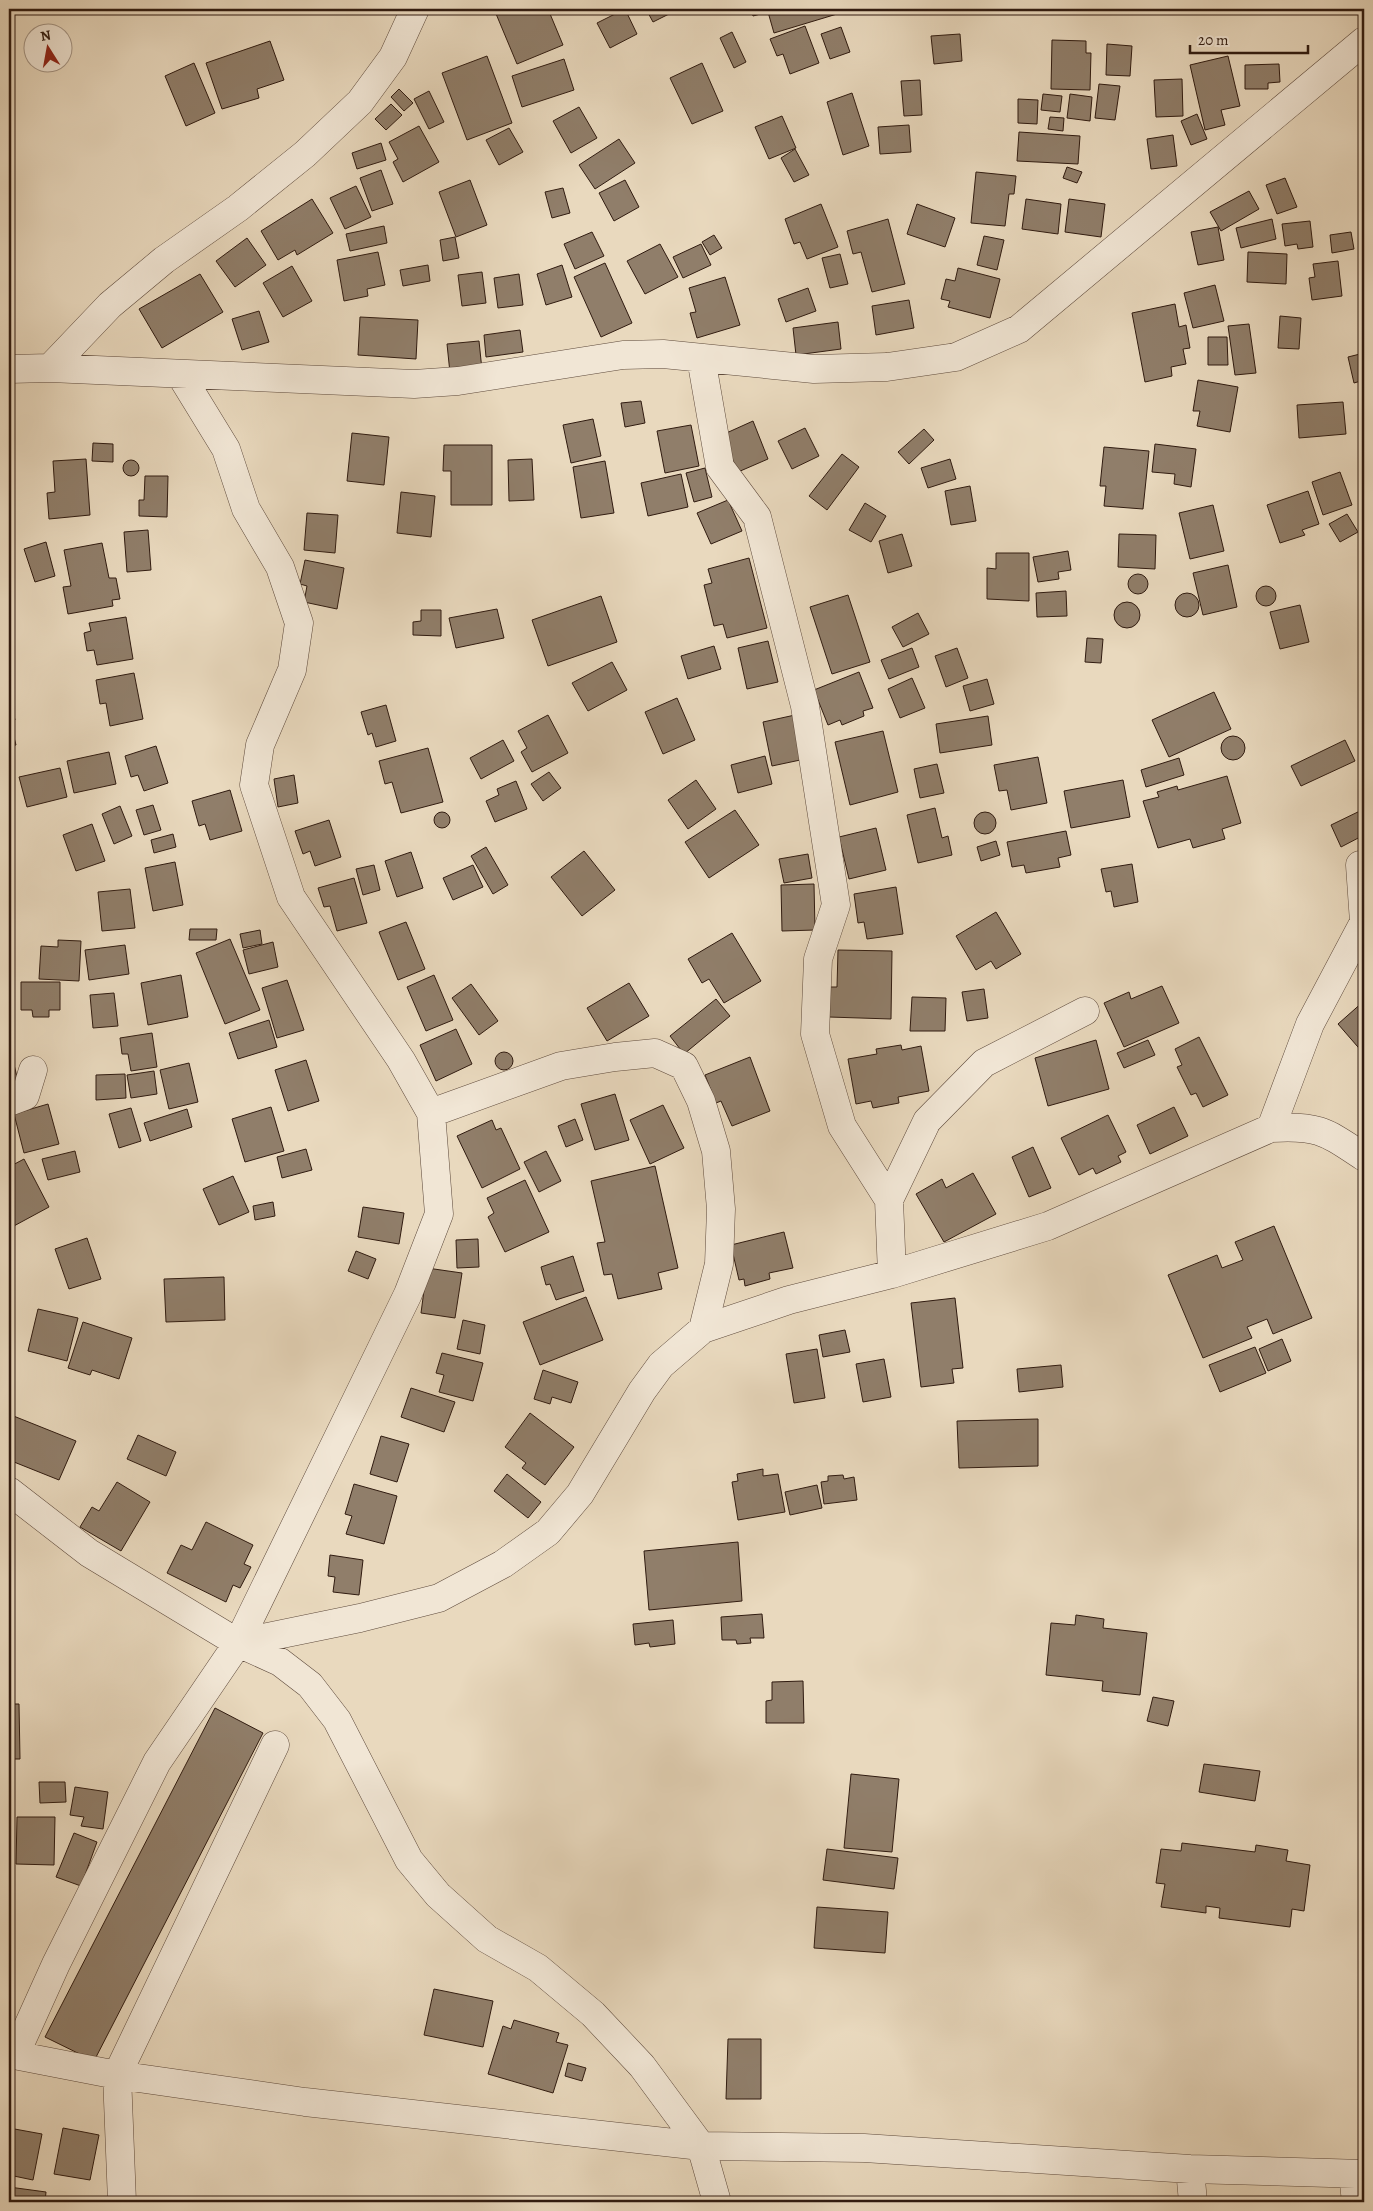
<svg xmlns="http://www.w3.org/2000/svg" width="1373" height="2211" viewBox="0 0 1373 2211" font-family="Alegreya,serif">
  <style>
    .building { fill: #907e6a; stroke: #301b10 }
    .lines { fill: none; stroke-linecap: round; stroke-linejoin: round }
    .minor-casing { stroke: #5e4a3c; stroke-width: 29 }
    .minor { stroke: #f1e6d5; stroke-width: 28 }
  </style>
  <rect width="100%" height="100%" fill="#e9d9be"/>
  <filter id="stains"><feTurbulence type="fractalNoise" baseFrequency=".004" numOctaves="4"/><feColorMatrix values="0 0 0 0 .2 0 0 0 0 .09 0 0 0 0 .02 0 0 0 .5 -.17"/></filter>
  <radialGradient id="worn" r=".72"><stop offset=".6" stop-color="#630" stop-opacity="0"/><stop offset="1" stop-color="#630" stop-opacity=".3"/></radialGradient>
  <!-- building -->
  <path class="building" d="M494 9H548L563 45 517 64Z
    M625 9 637 34 610 48 597 23Z
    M646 9H679L653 22Z
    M751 9H835L837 14 774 33 768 12 753 16Z
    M805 26 819 63 790 74 783 54 777 56 770 39Z
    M841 27 850 52 830 59 821 34Z
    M732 32 746 62 734 68 720 38Z
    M960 34 962 61 934 64 931 36Z
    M1052 40 1086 41V53H1091L1090 90 1051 89Z
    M270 41 284 80 257 89 259 98 222 109 206 63Z
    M1107 44 1132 46 1130 76 1106 75Z
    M487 56 512 123 467 140 442 73Z
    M1228 56 1240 106 1221 110 1225 125 1205 130 1190 65Z
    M564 59 574 90 522 107 512 76Z
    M194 63 215 113 186 126 165 76Z
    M702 63 723 111 692 124 670 78Z
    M1279 64 1280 82 1268 83V89H1245V65Z
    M1182 79 1183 116 1156 117 1154 80Z
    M920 80 922 115 904 116 901 81Z
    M1099 84 1120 86 1115 120 1095 118Z
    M399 89 413 103 404 111 391 97Z
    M429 91 444 122 429 129 414 99Z
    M852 93 869 146 843 155 827 102Z
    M1043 94 1062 96 1060 112 1041 110Z
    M1070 94 1092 97 1090 121 1067 118Z
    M1018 99 1038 100 1037 124 1018 123Z
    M391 104 402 115 386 130 375 119Z
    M579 107 597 138 571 153 553 121Z
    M1197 114 1207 139 1191 145 1181 121Z
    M782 116 796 148 769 159 755 127Z
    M1050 117 1064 118 1063 131 1048 129Z
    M909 125 911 152 880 154 878 127Z
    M419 126 439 162 403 182 393 162 398 159 389 142Z
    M509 128 523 152 499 165 486 140Z
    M1019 132 1080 136 1078 164 1017 161Z
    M1173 135 1177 166 1151 169 1147 139Z
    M619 139 635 163 595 189 579 165Z
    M381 143 386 160 357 169 352 153Z
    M795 149 809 175 794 182 781 158Z
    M1067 167 1082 172 1077 183 1063 178Z
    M381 170 393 204 372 211 360 178Z
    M976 172 1016 176 1014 194H1009L1005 226 971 223Z
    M1285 178 1297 207 1277 214 1266 185Z
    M470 180 487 225 456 237 439 192Z
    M625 180 639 207 614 221 599 193Z
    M356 186 371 217 345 229 330 198Z
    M563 188 570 213 552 218 545 192Z
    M1249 191 1259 209 1221 231 1210 212Z
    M312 199 333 233 297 255 295 250 278 260 261 231Z
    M1026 199 1061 204 1058 234 1022 229Z
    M1069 199 1105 204 1101 237 1065 232Z
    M821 204 838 247 807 259 800 242 794 244 785 219Z
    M917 204 955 218 945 247 907 234Z
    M888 219 905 284 872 292 861 252 853 254 847 231Z
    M1272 219 1276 239 1241 248 1236 228Z
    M1310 221 1313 247 1298 249 1297 244 1285 246 1282 224Z
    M384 226 387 243 350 251 346 234Z
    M1218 227 1224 260 1198 265 1191 232Z
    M592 232 604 256 575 269 564 244Z
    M1351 232 1354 249 1332 253 1330 235Z
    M714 235 722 248 710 255 702 242Z
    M984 236 1004 240 997 270 977 265Z
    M455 237 459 258 443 261 440 240Z
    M247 238 266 265 235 287 216 261Z
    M660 244 678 277 645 294 627 261Z
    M701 244 711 265 683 278 673 257Z
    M378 252 385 285 367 289 368 296 344 301 337 260Z
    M1248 252 1287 254 1286 284 1247 282Z
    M840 254 848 284 830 288 822 258Z
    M1338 261 1342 296 1312 300 1309 278 1315 277 1313 264Z
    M605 263 632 323 601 337 574 277Z
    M428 265 430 281 403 286 400 270Z
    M562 265 572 297 546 305 537 274Z
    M292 266 312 301 283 317 263 283Z
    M958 268 1000 279 990 318 948 307 950 301 941 299 946 279 955 281Z
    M482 272 486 303 462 306 458 275Z
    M200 274 223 312 162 348 139 309Z
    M519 274 523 305 498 308 494 278Z
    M725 277 740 325 697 338 690 313 696 312 689 288Z
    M1215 285 1224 321 1193 328 1184 293Z
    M808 288 816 311 786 322 778 299Z
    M909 300 914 328 876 335 872 306Z
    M1175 304 1179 327 1186 325 1190 348 1183 349 1186 364 1171 367 1172 376 1145 382 1132 313Z
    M259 311 269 342 242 350 232 319Z
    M1280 316 1301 318 1299 349 1278 348Z
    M360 317 418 320 416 359 358 355Z
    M838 322 841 349 796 355 793 328Z
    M1249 324 1256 373 1235 375 1228 326Z
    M520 330 523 352 486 357 484 335Z
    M1208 337H1227L1228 365H1208Z
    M479 341 482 370 450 373 447 344Z
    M1364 353V380L1354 383 1348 357Z
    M1198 380 1238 387 1230 432 1197 426 1200 411H1193Z
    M641 401 645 423 625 427 621 403Z
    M1343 402 1346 434 1299 438 1297 405Z
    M593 419 601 456 571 463 563 425Z
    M753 421 768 459 738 472 722 435Z
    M691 425 699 466 665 473 657 431Z
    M805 428 819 456 792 469 778 441Z
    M924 429 934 440 909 464 898 452Z
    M352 433 389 437 384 485 347 481Z
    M93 443 113 444V462L92 461Z
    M1155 444 1196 449 1191 487 1174 484 1175 474 1152 472Z
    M444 445H492V505H451V471H443Z
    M1104 447 1149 451 1143 509 1104 506 1106 486H1100Z
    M842 454 859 467 827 510 809 496Z
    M86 459 90 515 49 519 47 493 55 492 53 461Z
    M532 459 534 500 509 501 508 460Z
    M950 459 956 479 928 488 921 468Z
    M123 468a8 8 0 1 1 16 0a8 8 0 1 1-16 0Z
    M605 461 614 513 581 518 573 467Z
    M705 468 712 497 694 502 686 473Z
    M1340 472 1352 505 1323 515 1312 482Z
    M681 474 688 507 648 516 641 483Z
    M145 476H168L167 517 139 516V500H144Z
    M970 486 976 521 951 525 945 491Z
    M1308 491 1319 524 1302 530 1305 535 1280 543 1267 505Z
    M401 492 435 496 431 537 397 533Z
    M728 500 742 531 711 544 697 513Z
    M865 503 886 516 871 542 849 530Z
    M1213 505 1224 551 1190 559 1179 513Z
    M307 513 338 515 335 553 304 550Z
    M1347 514 1358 532 1340 542 1329 524Z
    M148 530 151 570 127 572 124 532Z
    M902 534 912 566 888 573 879 541Z
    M1119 534 1156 535 1155 569 1118 567Z
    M46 542 55 576 35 582 24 549Z
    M102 543 109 578H116L120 599 112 600 113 606 68 614 63 587 71 586 64 550Z
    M1068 551 1071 570 1058 572 1059 579 1038 582 1033 557Z
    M996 553H1029V601L987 599V568L996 569Z
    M749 558 767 628 727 638 723 624 714 626 704 585 712 583 708 569Z
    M305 560 344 568 337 609 304 602 307 586 300 584Z
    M1228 565 1237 607 1203 615 1193 573Z
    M1128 584a10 10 0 1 1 20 0a10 10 0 1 1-20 0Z
    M1256 596a10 10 0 1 1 20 0a10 10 0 1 1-20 0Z
    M1066 591 1067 616 1037 617 1036 593Z
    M1175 605a12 12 0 1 1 24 0a12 12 0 1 1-24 0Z
    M848 595 870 662 832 674 810 607Z
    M601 596 617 642 548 666 532 620Z
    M1114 615a13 13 0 1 1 26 0a13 13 0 1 1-26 0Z
    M1300 605 1309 642 1280 649 1270 612Z
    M497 609 504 638 456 648 449 618Z
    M421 610H441V636L413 635V622L421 621Z
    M918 613 929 634 903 647 892 627Z
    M126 617 133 659 97 665 94 650 87 651 84 633 91 631 89 623Z
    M1087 638 1103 639 1101 663 1085 662Z
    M768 641 778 682 747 689 738 648Z
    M714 646 721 669 688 679 681 656Z
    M912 648 919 667 889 679 881 660Z
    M957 648 968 678 946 687 935 656Z
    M612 662 627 690 588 711 572 683Z
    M859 672 873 708 863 711 864 716 842 725 840 720 828 725 814 690Z
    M134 673 143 719 110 726 106 703 100 704 96 680Z
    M912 678 925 708 900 718 888 689Z
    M987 679 994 704 970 711 963 686Z
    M1214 692 1231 729 1169 757 1152 720Z
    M677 698 695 740 663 754 645 712Z
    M9 703H11L15 720 9 721Z
    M386 705 396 741 376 747 372 733 368 735 361 712Z
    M548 715 568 753 532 772 521 752 527 748 518 731Z
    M795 715 805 759 772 766 763 722Z
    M988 716 992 745 940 753 936 724Z
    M9 726H11L16 745 9 746Z
    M883 731 898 792 850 805 835 742Z
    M1221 748a12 12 0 1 1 24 0a12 12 0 1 1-24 0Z
    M503 740 514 761 481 779 470 758Z
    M1345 740 1355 761 1301 786 1291 766Z
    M156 746 168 783 144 791 138 775 131 777 125 756Z
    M428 748 443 802 401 813 392 782 385 784 379 761Z
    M109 752 116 784 74 793 67 761Z
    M765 756 772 784 738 793 731 765Z
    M1038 757 1047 803 1011 810 1007 790 999 791 994 765Z
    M1179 758 1184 775 1146 787 1141 770Z
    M937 764 944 793 920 798 914 769Z
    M60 768 67 797 27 807 19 777Z
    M549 772 561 788 543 801 531 784Z
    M294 775 298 803 278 807 274 779Z
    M1227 776 1241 823 1222 829 1225 839 1193 848 1190 839 1158 848 1143 801 1159 797 1157 792 1177 786 1178 790Z
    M696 780 716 809 688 829 668 800Z
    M1123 780 1130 817 1071 828 1064 791Z
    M516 781 527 809 495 822 486 801 499 795 497 789Z
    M230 790 242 831 210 840 205 824 199 826 192 801Z
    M153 805 161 830 144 835 136 810Z
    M120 806 132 836 114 844 102 814Z
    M935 808 942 838 948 836 952 855 918 863 907 815Z
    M1364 809V835L1341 847 1331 825Z
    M735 810 759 845 709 878 685 842Z
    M434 820a8 8 0 1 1 16 0a8 8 0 1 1-16 0Z
    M974 823a11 11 0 1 1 22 0a11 11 0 1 1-22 0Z
    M329 820 341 857 315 866 310 851 303 854 295 831Z
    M92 824 105 861 76 871 63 835Z
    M876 828 886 870 849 879 839 837Z
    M1066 831 1071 855 1058 858 1060 867 1026 873 1024 865 1012 867 1007 842Z
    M173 834 176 847 154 853 151 840Z
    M996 841 1000 855 981 861 977 847Z
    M486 847 508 885 493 894 471 856Z
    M584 851 615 890 582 916 551 877Z
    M411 852 423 888 397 897 385 861Z
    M808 854 812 878 784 883 779 859Z
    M175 862 183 905 153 911 145 868Z
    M1132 864 1138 902 1114 907 1111 891 1106 892 1101 869Z
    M374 865 380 890 363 895 356 869Z
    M473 865 483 887 453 900 443 878Z
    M354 878 367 923 337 931 330 906 324 907 318 888Z
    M814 884 815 930 782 931 781 885Z
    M896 887 903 934 867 939 864 922 858 923 854 894Z
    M130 889 135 928 102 931 98 892Z
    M996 912 1021 954 996 969 991 961 976 970 956 936Z
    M406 922 425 969 398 980 379 932Z
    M190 929H217L216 940H189Z
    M260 930 262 944 243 948 240 934Z
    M732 933 761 981 724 1003 709 979 702 983 688 959Z
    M230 939 260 1010 225 1024 196 953Z
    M58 940 81 941 79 981 39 979 41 946 58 947Z
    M273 942 278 967 249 974 243 950Z
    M125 945 129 974 89 980 85 950Z
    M838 950 892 951 891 1019 829 1017 830 987H837Z
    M181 975 188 1017 148 1025 141 983Z
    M434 975 453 1020 426 1031 407 987Z
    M287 980 304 1030 277 1038 262 988Z
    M21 982H60V1010H49V1017H33L32 1010H21Z
    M629 983 649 1016 607 1041 587 1008Z
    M471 984 498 1021 479 1035 452 998Z
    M1162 986 1179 1023 1124 1047 1104 1003 1129 992 1131 999Z
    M984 989 988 1018 967 1021 962 992Z
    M114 993 118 1026 93 1028 90 995Z
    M912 997 946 998 945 1031H910Z
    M716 999 730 1016 684 1054 670 1036Z
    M1364 1001V1054L1338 1024Z
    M269 1020 277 1047 238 1059 229 1033Z
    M456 1029 472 1064 436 1081 420 1045Z
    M152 1033 157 1067 131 1071 128 1054H122L120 1038Z
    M1199 1037 1228 1095 1203 1107 1196 1093 1191 1095 1177 1067 1182 1065 1175 1049Z
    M1096 1040 1109 1089 1048 1106 1035 1058Z
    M1148 1040 1155 1055 1124 1068 1117 1053Z
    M9 1044 18 1081 9 1084Z
    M901 1045 902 1050 921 1046 929 1091 898 1097 899 1103 873 1108 871 1101 856 1104 848 1059 877 1054 876 1049Z
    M495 1061a9 9 0 1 1 18 0a9 9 0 1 1-18 0Z
    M750 1057 770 1111 732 1126 721 1101 716 1103 705 1075Z
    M306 1060 319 1101 288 1111 275 1070Z
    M189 1063 198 1102 169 1109 160 1070Z
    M154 1071 157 1094 131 1098 127 1075Z
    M125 1074 126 1098 96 1100V1075Z
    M615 1094 629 1140 595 1150 581 1104Z
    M48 1104 59 1144 24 1153 14 1114Z
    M663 1105 684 1148 650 1164 630 1120Z
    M271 1107 284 1151 245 1162 232 1119Z
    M1174 1107 1188 1136 1150 1154 1137 1125Z
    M131 1108 141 1141 119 1148 109 1114Z
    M187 1109 192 1127 150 1141 144 1123Z
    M1108 1115 1126 1152 1118 1156 1121 1162 1096 1174 1093 1168 1079 1175 1061 1138Z
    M575 1119 583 1140 566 1147 558 1126Z
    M492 1120 496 1130 501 1128 520 1169 482 1188 457 1136Z
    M1033 1147 1051 1188 1029 1197 1012 1157Z
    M306 1149 312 1170 282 1178 277 1157Z
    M75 1151 80 1172 48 1180 42 1159Z
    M546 1151 561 1181 539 1192 524 1162Z
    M24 1159 49 1207 12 1227 9 1220V1167Z
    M655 1166 678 1268 658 1273 662 1289 618 1299 612 1274 604 1275 597 1243 605 1242 591 1181Z
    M973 1173 996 1214 944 1242 916 1194 942 1179 946 1188Z
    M233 1176 249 1212 219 1225 203 1189Z
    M525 1180 549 1232 505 1252 488 1217 494 1213 487 1198Z
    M273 1202 275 1216 255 1220 253 1206Z
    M363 1207 404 1213 399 1244 358 1237Z
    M1274 1226 1312 1318 1273 1334 1267 1319 1247 1327 1252 1338 1203 1358 1168 1275 1217 1255 1222 1268 1243 1260 1235 1242Z
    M784 1232 793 1268 769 1273 770 1279 745 1286 744 1279 739 1280 731 1245Z
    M87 1238 101 1279 69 1289 55 1249Z
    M478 1239 479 1267 457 1268 456 1240Z
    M356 1251 376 1259 368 1279 348 1271Z
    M573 1256 584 1291 556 1300 550 1284 546 1285 541 1267Z
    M427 1268 462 1273 455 1318 421 1313Z
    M224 1277 225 1320 166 1322 164 1279Z
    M586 1297 603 1340 540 1365 523 1322Z
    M955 1298 963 1368 952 1369 954 1383 921 1387 911 1303Z
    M38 1309 78 1318 67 1361 28 1351Z
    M463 1320 485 1325 480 1354 457 1349Z
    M83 1322 132 1338 119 1379 92 1370 90 1375 68 1368Z
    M845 1330 850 1352 823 1357 819 1335Z
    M1282 1339 1291 1361 1268 1371 1259 1349Z
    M1255 1347 1266 1373 1220 1392 1209 1365Z
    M817 1349 825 1398 794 1403 786 1354Z
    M442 1353 483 1363 473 1401 439 1392 444 1375 436 1373Z
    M884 1359 891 1397 863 1402 856 1364Z
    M1061 1365 1063 1387 1019 1392 1017 1369Z
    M543 1370 578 1382 571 1403 552 1397 550 1404 534 1399Z
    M411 1388 455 1402 444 1432 401 1417Z
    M530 1413 574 1447 545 1485 522 1468 526 1463 505 1447Z
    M11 1415 76 1441 59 1480 9 1460V1421Z
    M1038 1419V1466L959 1468 957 1421Z
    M138 1435 176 1452 166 1476 127 1459Z
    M381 1436 409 1444 397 1482 370 1474Z
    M763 1469V1476L778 1474 785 1512 738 1520 732 1482 738 1481 737 1474Z
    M507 1474 541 1502 528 1518 494 1491Z
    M843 1475 844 1479 854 1477 857 1500 824 1504 821 1482 828 1481V1476Z
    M117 1482 150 1502 121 1551 80 1527 92 1507 99 1511Z
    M354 1484 397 1496 384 1544 346 1534 352 1516 345 1514Z
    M817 1485 822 1508 790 1515 785 1492Z
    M206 1522 253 1545 244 1564 251 1567 240 1588 233 1585 226 1602 167 1573 181 1545 192 1550Z
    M738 1542 742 1601 649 1610 644 1551Z
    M330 1555 363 1560 359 1595 333 1592 335 1577 328 1576Z
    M762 1614 764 1638H750L751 1643 737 1644 736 1640H722L721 1617Z
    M1076 1615 1104 1619 1103 1628 1147 1633 1140 1695 1102 1691 1103 1681 1046 1675 1051 1623 1075 1625Z
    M673 1620 675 1644 650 1647 649 1643 635 1645 633 1624Z
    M803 1681 804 1723H766V1701L772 1700V1682Z
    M1153 1697 1174 1701 1168 1726 1147 1721Z
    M9 1704H19L20 1759H9Z
    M215 1708 263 1733 94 2061 45 2037Z
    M1204 1764 1260 1771 1255 1801 1199 1792Z
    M851 1774 899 1779 892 1852 844 1848Z
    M39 1782H65L66 1802 40 1803Z
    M75 1787 108 1792 103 1829 81 1826 84 1817 70 1815Z
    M17 1817H55L54 1865 16 1864Z
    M74 1833 97 1842 81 1886 56 1877Z
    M1182 1843 1255 1852 1256 1845 1288 1850 1286 1861 1310 1865 1304 1911 1292 1909 1290 1927 1219 1918 1220 1908 1206 1906V1913L1161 1907 1165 1884 1156 1883 1161 1849 1181 1851Z
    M827 1849 898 1858 894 1889 823 1880Z
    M817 1907 888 1912 885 1953 814 1948Z
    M434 1989 493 2001 483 2047 424 2035Z
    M514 2020 559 2033 556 2042 568 2045 553 2093 488 2074 503 2026 511 2029Z
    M728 2039H761V2099H726Z
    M568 2063 586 2068 582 2081 565 2076Z
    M9 2128 42 2134 33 2180 9 2175Z
    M63 2128 99 2135 90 2180 54 2174Z
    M9 2187 46 2192 45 2202H9Z"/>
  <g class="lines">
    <defs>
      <path id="minor" d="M701 358 720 467 757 517 805 706 836 905 818 959 815 1034 842 1126 889 1200 892 1274
        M50 368 110 305 164 260 238 208 305 154 360 102 393 57 415 9
        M9 369 50 368 414 384 458 381 623 355 663 354 814 369 887 367 956 357 1019 329 1364 41
        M9 1102 25 1096 33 1070
        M431 1113 561 1066 615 1057 655 1053 684 1066 701 1101 716 1151 721 1209 719 1264 703 1329
        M1271 1128 1310 1024 1364 922 1360 865
        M889 1200 927 1121 984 1063 1085 1011
        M9 1491 89 1553 238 1643 280 1662 310 1685 337 1720 409 1860 438 1895 487 1939 538 1968 593 2014 642 2066 701 2146 717 2202
        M238 1643 360 1618 439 1598 503 1564 548 1532 580 1494 642 1391 661 1365 703 1329 789 1300 892 1274 1048 1226 1271 1128C1319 1125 1326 1132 1364 1157
        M9 2054 117 2075 305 2102 701 2146 864 2148 1190 2169 1364 2174
        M15 2055 56 1964 157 1762 238 1643 408 1294 439 1214 431 1113 401 1060 291 897 254 785 260 745 292 670 299 623 280 567 246 509 226 449 180 374
        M1190 2169 1193 2202
        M1353 2174 1356 2202
        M122 2202 117 2075 275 1745"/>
    </defs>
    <!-- minor casing -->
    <use href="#minor" class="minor-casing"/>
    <!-- minor -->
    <use href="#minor" class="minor"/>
  </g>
  <!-- margin -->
  <rect width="1373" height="2211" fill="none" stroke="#e9d9be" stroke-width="30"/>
  <rect x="10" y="10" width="1353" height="2191" fill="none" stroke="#301b10" stroke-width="2.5"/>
  <rect x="15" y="15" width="1343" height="2181" fill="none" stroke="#301b10"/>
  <!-- north arrow -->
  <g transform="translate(48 48) rotate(349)"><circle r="24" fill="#f1e6d5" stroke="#a49586"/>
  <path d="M0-4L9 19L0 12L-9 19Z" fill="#8f2418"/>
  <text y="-8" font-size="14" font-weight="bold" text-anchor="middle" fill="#301b10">N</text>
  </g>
  <!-- scale -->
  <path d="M1190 45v8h118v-8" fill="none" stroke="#301b10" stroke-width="2.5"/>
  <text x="1198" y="45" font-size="15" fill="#301b10" stroke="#f1e6d5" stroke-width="4" paint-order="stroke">20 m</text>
  <rect width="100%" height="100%" filter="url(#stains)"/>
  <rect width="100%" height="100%" fill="url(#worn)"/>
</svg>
